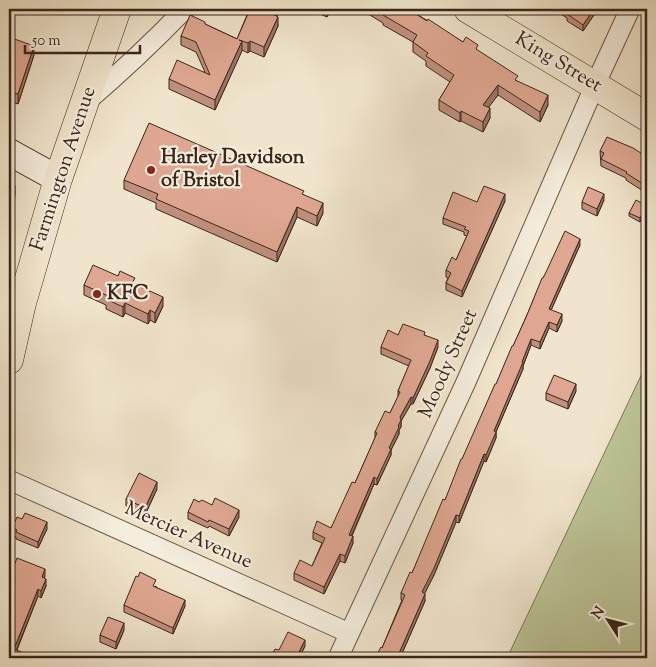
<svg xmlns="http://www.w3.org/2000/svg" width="656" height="667" viewBox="0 0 656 667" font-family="'Sorts Mill Goudy',serif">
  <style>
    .green { fill: #bcc496; stroke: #7c7558 }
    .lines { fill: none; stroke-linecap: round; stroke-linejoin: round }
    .minor-casing { stroke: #685646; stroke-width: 21 }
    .secondary-casing { stroke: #3b261a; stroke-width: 28 }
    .primary-casing { stroke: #3b261a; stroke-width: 29 }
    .trunk-casing { stroke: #3b261a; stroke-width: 29 }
    .minor { stroke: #f5eede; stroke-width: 19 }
    .secondary { stroke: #f5eede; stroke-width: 26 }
    .primary { stroke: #f0e5cc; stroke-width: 28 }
    .trunk { stroke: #f0e5cc; stroke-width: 28 }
    .wall { fill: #c0907e; stroke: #3b261a }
    .shaded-wall { fill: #9c7566; stroke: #3b261a }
    .building { fill: #dfa792; stroke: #3b261a }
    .poi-dot { fill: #8f2418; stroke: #f5eede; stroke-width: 2 }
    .labels { text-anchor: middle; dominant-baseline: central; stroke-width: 4.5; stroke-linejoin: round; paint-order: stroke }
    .street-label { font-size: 20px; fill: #3b261a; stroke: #f5eede }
    .poi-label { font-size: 20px; font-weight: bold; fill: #3b261a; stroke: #f5eede; text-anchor: start }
  </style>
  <rect width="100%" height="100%" fill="#f0e5cc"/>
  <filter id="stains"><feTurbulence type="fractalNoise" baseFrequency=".004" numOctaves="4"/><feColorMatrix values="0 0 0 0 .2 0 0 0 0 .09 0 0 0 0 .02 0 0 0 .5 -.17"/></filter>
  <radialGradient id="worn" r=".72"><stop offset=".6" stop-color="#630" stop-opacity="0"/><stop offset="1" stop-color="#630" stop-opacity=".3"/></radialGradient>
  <!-- green -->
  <path class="green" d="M647 363V658H507Z"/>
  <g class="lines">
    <defs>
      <path id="minor" d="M86 102C120 73 153 42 185 9
        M9 480 349 633
        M338 658 466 382 595 85 630 9"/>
      <path id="secondary" d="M9 152 58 179"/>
      <path id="primary" d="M468 9 647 117"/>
      <path id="trunk" d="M9 360 22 303 58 179 117 9"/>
    </defs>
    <!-- minor casing -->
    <use href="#minor" class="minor-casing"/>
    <!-- secondary casing -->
    <use href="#secondary" class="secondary-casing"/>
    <!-- primary casing -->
    <use href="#primary" class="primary-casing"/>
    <!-- trunk casing -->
    <use href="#trunk" class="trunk-casing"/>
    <!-- minor -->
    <use href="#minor" class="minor"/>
    <!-- secondary -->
    <use href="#secondary" class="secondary"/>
    <!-- primary -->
    <use href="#primary" class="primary"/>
    <!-- trunk -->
    <use href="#trunk" class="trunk"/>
  </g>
  <!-- wall -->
  <path class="wall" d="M234 9H280L277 16 278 26 264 57 250 51 248 53 242 50 215 110 169 89V79L205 72 196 52 181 45V36L205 24 237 39 247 15Z
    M308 9H331L327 17Z
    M360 9H408L478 51 548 105 540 122 498 95 488 107 490 118 483 132 461 121 460 122 439 110V100L450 82 426 66V61L413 52V42L383 25V23Z
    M553 9H598L583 31 567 21V18Z
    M9 37 34 55 18 104 9 101Z
    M600 151 647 157 643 191 626 180V178L601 166Z
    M124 180 304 195 323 213 317 226 297 217 277 262 156 209V203L124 189Z
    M604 200 597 216 582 209V202Z
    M505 201 462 297 446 290V283L448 278 446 277V270L456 260 467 236 464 235V232L443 224V218L477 202Z
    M647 209 640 222 629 216V213Z
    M580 245 551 310 562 321 557 332 549 328 540 349 531 345 523 366V369L496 432V438L486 462 484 461 459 523 456 522 434 575 424 594 425 601 400 658H375L382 648 402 600H401V593L412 573 445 500 527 315 543 278Z
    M135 284 163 306 155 323 150 320 148 324 125 313 123 317 106 309V305L84 295V285Z
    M398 335H425L438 347 430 368 413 404H411L401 421V427L399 430V434L391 450V455L377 485 374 484 352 536 353 543 345 563 340 561 324 594 294 580V573L312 566 322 543 313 539V532L331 528 355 483 375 438V432L390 413 398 397V391L409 366 381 354V347Z
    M576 391 568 409 546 400V393Z
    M157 489 145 515 126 506V499Z
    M199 502 239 517 229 536 209 526 208 528 188 519V512Z
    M12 528 47 529 38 548 16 539V537L12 535Z
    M45 576 44 578 46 586 41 598 38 596 17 650 28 658H9V579Z
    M156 586V587L185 606 173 634 124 612V605Z
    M124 630 116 649 100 642V635Z
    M305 646 299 658H270L279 650Z"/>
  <!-- shaded-wall -->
  <path class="shaded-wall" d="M276 9H280L273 24V14Z
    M327 9H331L327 17Z
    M594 9H598L583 31V25Z
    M278 17V26L264 57V47Z
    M242 41V51L215 110V100Z
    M250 41V51L248 53V43Z
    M34 46V55L18 104V94Z
    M498 85V95L483 115V105Z
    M548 95V105L540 122V112Z
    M490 108V118L483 132V122Z
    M461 111V121L460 122V113Z
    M647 177V183L643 191V184Z
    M15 186V196L9 207V197Z
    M505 194V201L462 297V291Z
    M604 194V200L597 216V209Z
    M323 203V213L317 226V216Z
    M647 206V209L640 222V218Z
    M297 207V217L277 262V252Z
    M580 239V245L549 315V309Z
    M163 297V306L155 323V313Z
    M125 303V313L123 317V307Z
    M150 310V320L148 324V314Z
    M562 314V321L557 332V325Z
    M549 322V328L540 349V342Z
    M531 339V345L523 366V369L496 432V438L486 462V455L494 431Z
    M438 340V347L430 368 413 404V398Z
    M576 384V391L568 409V402Z
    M411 397V404L401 421V427L399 430V434L391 450V455L377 485V479L389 448 398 426 400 417Z
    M484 454V461L459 523V516Z
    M374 477V484L349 541V535Z
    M157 482V489L145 515V508Z
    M239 510V517L229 536V529Z
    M456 515V522L434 575 422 599V592Z
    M47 522V529L38 548V542Z
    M353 536V543L345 563V556Z
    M340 554V561L324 594V587Z
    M45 569V576L42 584V577Z
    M46 579V586L41 598V591Z
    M38 589V596L14 656V649Z
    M425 594V601L400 658H397Z
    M185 600V606L173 634V628Z
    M124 623V630L116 649V642Z
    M305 640V646L299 658H297V656Z"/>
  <!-- building -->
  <path class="building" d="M250 9H276L273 14 278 17 264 47 250 41 248 43 239 40 242 41 215 100 169 79 177 60 210 75 196 42 181 36 190 15 205 22V24L237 39Z
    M375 9H408L427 21 428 19 463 42 466 37 478 45 476 49 518 76 515 80 548 95 540 112 498 85 483 105 490 108 483 122 461 111 460 113 439 100 454 75 426 56 428 53 413 42 417 35 383 15V14Z
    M563 9H594L583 25 567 14 569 12Z
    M9 37 34 46 18 94 9 91Z
    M149 123 304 191 302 194 323 203 317 216 297 207 277 252 156 199 158 194 124 180Z
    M607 137 633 148 647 157V177L643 184 626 173 627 172 601 159 604 153 600 151Z
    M9 183 15 186 9 197Z
    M484 186 505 194 462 291 446 283 451 273 446 270 452 257 456 260 469 231 464 229 466 227 443 218 453 192 477 202Z
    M588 187 604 194 597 209 582 202Z
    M636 200 647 206 640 218 629 213Z
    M565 231 580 239 549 309 562 314 557 325 549 322 540 342 531 339 522 362H523L494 431 496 432 486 455 484 454 459 516 456 515 434 568 422 592 425 594 397 658H375L381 647 382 648 405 595 401 593 410 572 412 573 443 499 445 500 461 459H462L495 384H496L512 346H513L527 315 542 278H543L547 270Z
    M93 265 118 276 120 271 135 278 132 283 163 297 155 313 150 310 148 314 125 303 123 307 106 299 108 296 84 285Z
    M403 324 425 332 424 335 438 340 430 361 413 398 411 397 400 417 401 420 398 426 399 427 389 448 391 449 377 479 374 477 349 535 353 536 345 556 340 554 324 587 294 573 300 560 312 566 325 538 313 532 317 521 331 528 352 482 355 483 377 433 375 432 385 411 390 413 400 392 398 391 411 360 381 347 388 330 398 335Z
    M554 375 576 384 568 402 546 393Z
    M139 473 157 482 145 508 126 499Z
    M215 498 239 510 229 529 209 520 208 522 188 512 194 499 199 502 202 500 212 505Z
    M25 513 47 522 38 542 16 532 17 530 12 528 17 517 22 519Z
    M17 558 45 569 42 577 46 579 41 591 38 589 14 649 28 655 26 658H9V586L11 581 9 580V579Z
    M140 572 156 580 153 586 185 600 173 628 124 605 136 576 138 577Z
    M108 617 124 623 116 642 100 635Z
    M288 632 305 640 297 656 292 653 289 658H270L275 649 279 650Z"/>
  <!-- markers -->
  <g class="poi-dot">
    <circle cx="151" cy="170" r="5"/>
    <circle cx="97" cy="294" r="5"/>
  </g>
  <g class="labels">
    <!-- street labels -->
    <g class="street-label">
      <text transform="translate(558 63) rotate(31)">King Street</text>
      <text transform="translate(64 169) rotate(-72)">Farmington Avenue</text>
      <text transform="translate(449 364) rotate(-66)">Moody Street</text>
      <text transform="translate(188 536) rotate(24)">Mercier Avenue</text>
    </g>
    <!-- poi labels -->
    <g class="poi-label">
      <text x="161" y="158">Harley Davidson<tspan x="161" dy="23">of Bristol</tspan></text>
      <text x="107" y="294">KFC</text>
    </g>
  </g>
  <!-- margin -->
  <rect width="656" height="667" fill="none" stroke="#f0e5cc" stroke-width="30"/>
  <rect x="10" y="10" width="636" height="647" fill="none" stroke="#3b261a" stroke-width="2.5"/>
  <rect x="15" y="15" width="626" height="637" fill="none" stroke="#3b261a"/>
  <!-- north arrow -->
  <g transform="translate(608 620) rotate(306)" stroke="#f5eede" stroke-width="4" paint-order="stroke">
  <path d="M0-4L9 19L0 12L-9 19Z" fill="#3b261a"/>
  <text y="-8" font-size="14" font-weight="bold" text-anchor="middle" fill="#3b261a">N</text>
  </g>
  <!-- scale -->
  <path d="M25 45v8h115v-8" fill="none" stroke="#3b261a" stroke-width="2.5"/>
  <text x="32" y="45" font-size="15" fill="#3b261a" stroke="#f5eede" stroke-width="4" paint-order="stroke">50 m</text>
  <rect width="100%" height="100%" filter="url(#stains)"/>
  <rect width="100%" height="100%" fill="url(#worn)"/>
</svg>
